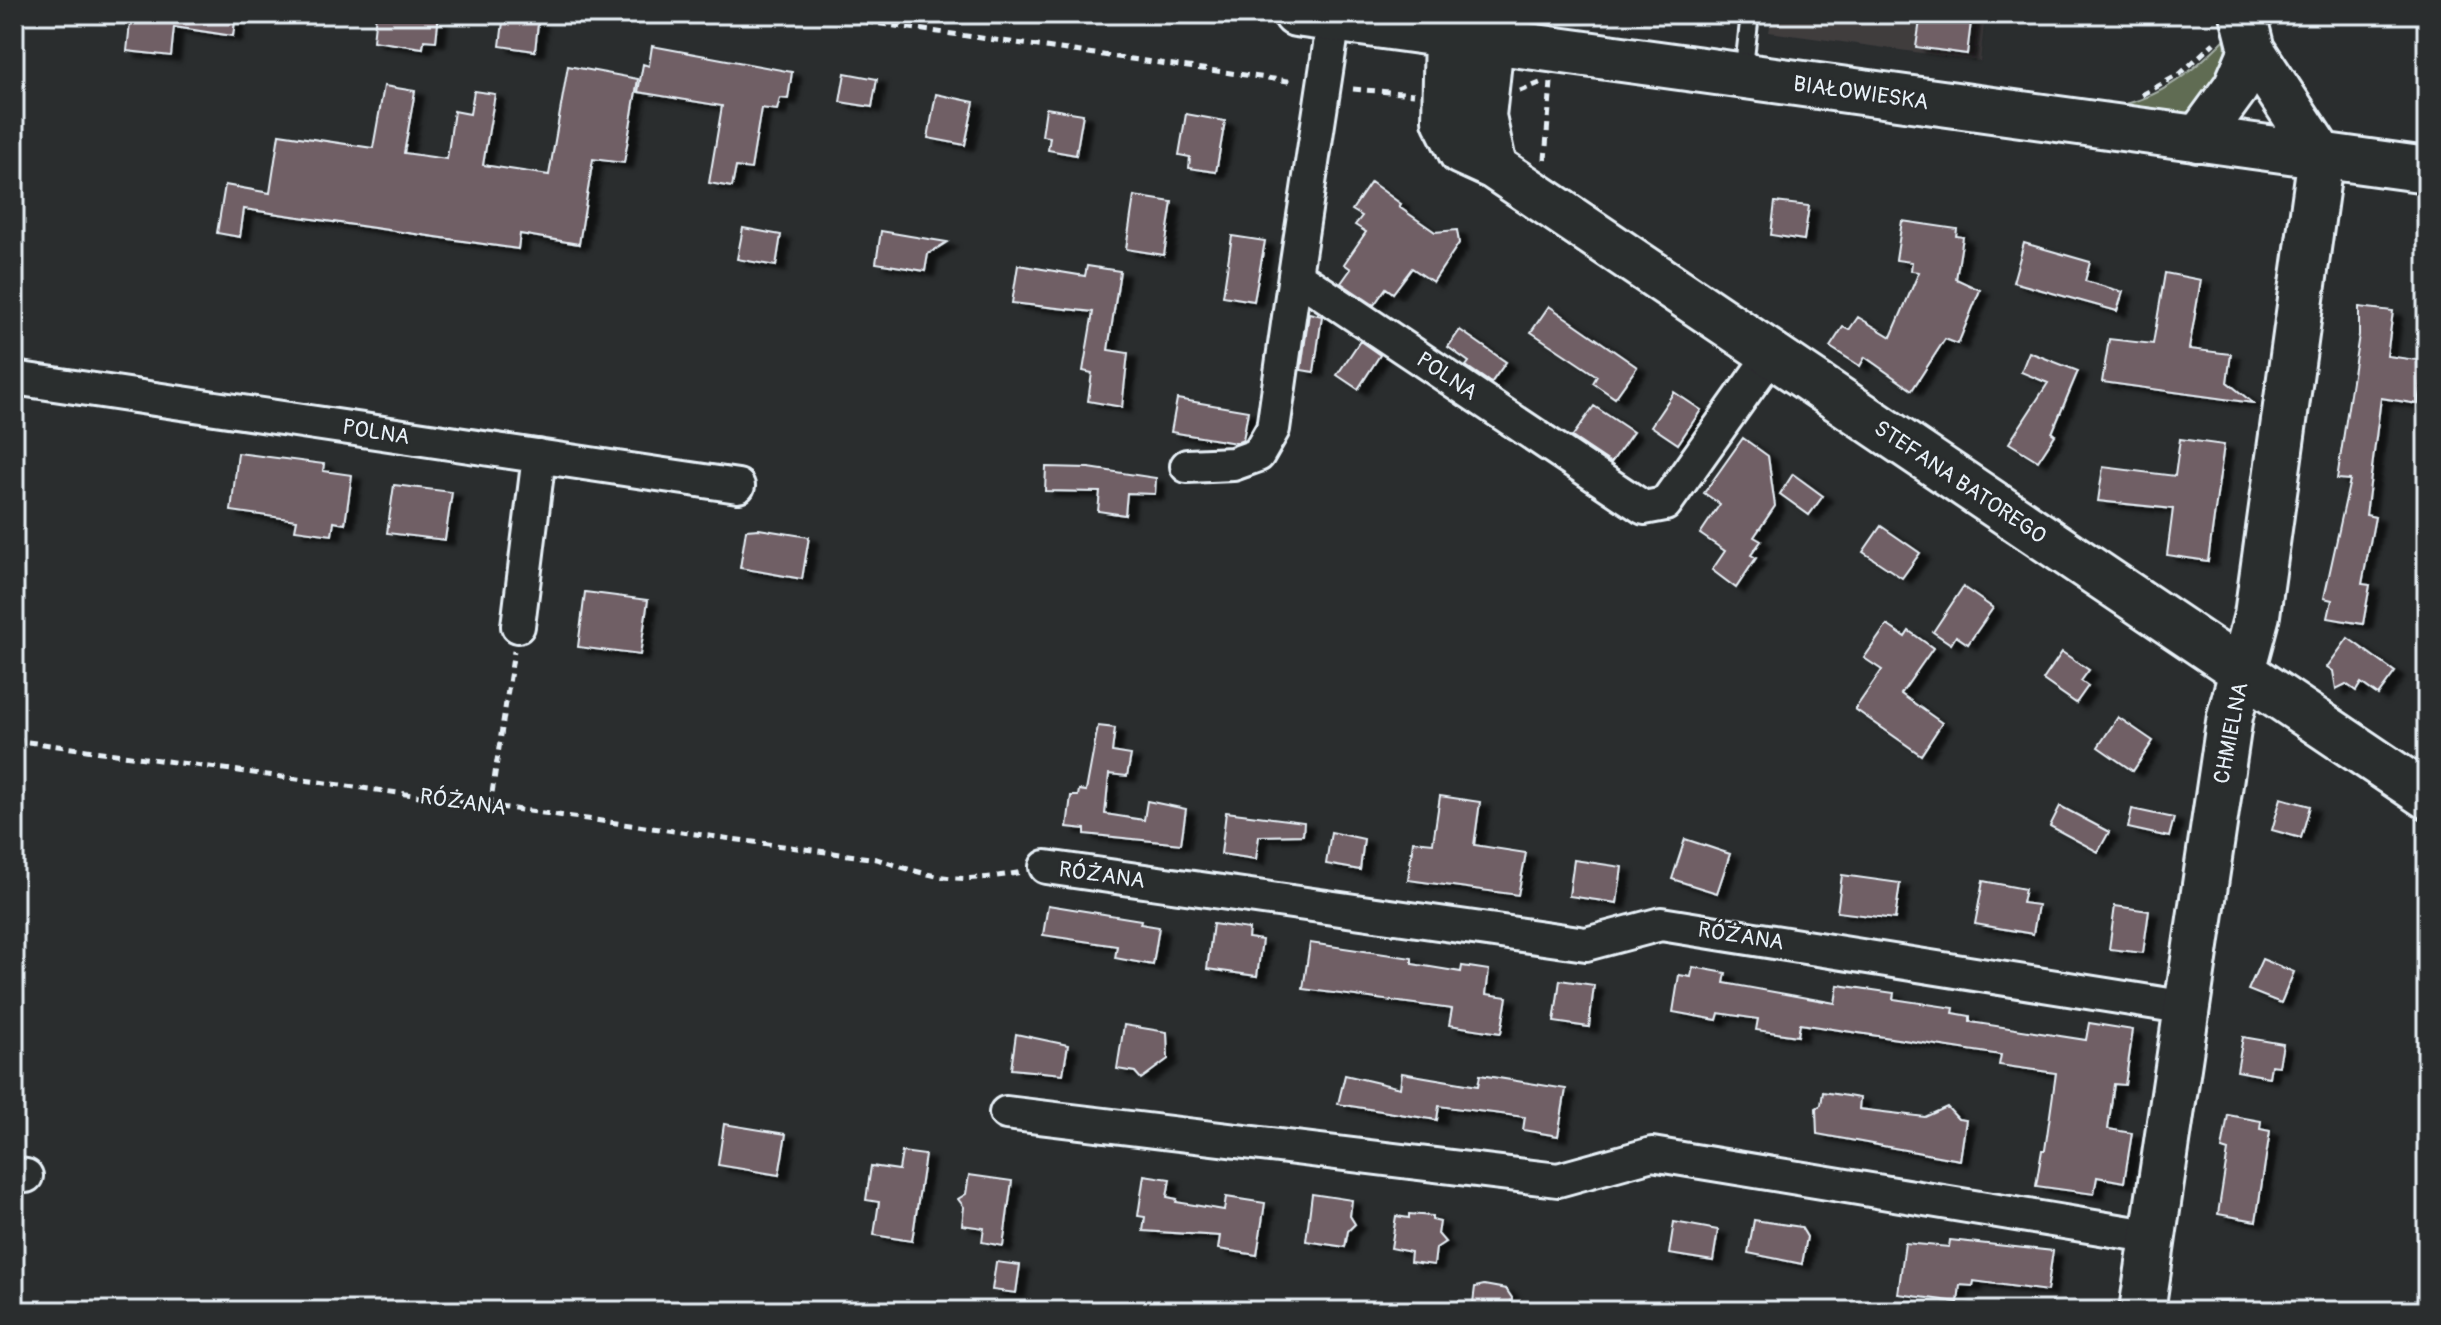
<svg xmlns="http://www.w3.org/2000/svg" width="2441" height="1325" viewBox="0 0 2441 1325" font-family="Pangolin,sans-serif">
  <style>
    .built { fill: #3f3c3e }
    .green { fill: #606c53; stroke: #a4aea6; stroke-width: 2 }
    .building { fill: #705e65; stroke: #e8f1f8; stroke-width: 2; filter: url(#shadow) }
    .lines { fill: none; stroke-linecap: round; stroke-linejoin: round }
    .lane-casing { stroke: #e8f1f8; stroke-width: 22 }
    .street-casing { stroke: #e8f1f8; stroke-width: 38 }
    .secondary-casing { stroke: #e8f1f8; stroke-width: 50 }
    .path { stroke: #e8f1f8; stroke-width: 5; stroke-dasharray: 8 6; stroke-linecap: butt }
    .lane { stroke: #2a2d2e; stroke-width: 16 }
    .street { stroke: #2a2d2e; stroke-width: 32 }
    .secondary { stroke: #2a2d2e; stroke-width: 44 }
    .labels { text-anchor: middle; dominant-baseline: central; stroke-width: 6; stroke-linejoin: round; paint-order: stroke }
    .street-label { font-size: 22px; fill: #e8f1f8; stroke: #2a2d2e }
  </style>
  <defs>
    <filter id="shadow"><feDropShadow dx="9" dy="5" stdDeviation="2" flood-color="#0009"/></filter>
  </defs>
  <rect width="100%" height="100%" fill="#2a2d2e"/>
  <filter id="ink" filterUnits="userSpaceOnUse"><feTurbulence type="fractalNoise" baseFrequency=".0125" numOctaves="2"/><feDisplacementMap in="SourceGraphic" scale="16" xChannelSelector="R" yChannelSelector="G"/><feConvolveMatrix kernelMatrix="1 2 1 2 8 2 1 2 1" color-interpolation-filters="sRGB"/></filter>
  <g filter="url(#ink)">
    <!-- built -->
    <path class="built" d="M1772 14H1985L1980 61 1769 32Z"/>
    <!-- green -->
    <path class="green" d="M2226 38C2227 68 2209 102 2182 115L2115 106C2161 99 2194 70 2226 38Z"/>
    <!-- building -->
    <path class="building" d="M131 14H236L233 36 174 27 171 56 127 51Z
      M376 14H439L436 41 424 40 423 48 373 41Z
      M504 14H539L535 51 500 46Z
      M1921 14H1972L1967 54 1916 47Z
      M652 46 792 72 788 99 780 98 777 110 761 108 751 169 736 167 732 187 709 183 722 106 638 92 643 64 649 66Z
      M568 66 638 79 624 163 593 159 579 244 520 234 518 249 244 209 240 237 217 233 225 185 270 193 279 134 373 148 384 86 415 91 404 153 447 159 454 111 470 114 474 91 495 94 483 165 549 175Z
      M845 73 877 79 872 107 840 102Z
      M936 94 974 102 965 145 928 138Z
      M1046 108 1083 114 1076 155 1048 150 1050 137 1042 136Z
      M1186 114 1225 121 1216 172 1189 168 1190 157 1179 155Z
      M1371 182 1401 204 1399 207 1435 232 1457 230 1459 243 1433 282 1412 268 1393 293 1386 288 1374 305 1341 283 1351 269 1344 264 1366 232 1355 225 1362 216 1352 210Z
      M1134 196 1172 202 1164 255 1126 249Z
      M1775 202 1809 206 1804 240 1771 235Z
      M1902 221 1957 229 1956 236 1963 237 1956 279 1980 290 1958 344 1945 339 1912 390 1865 357 1860 366 1830 347 1843 327 1849 330 1858 317 1891 337 1919 272 1911 271 1912 262 1896 260Z
      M743 228 781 235 776 266 737 259Z
      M881 231 910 236 947 242 928 254 925 271 895 266 876 263Z
      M1232 236 1265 241 1254 301 1223 296Z
      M2024 243 2090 262 2085 281 2123 292 2117 311 2013 282Z
      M1018 265 1085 276 1087 266 1120 271 1108 350 1128 353 1122 407 1088 401 1092 373 1083 371 1093 312 1012 303Z
      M2165 273 2201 280 2189 349 2231 354 2227 382 2253 403 2102 382 2109 339 2153 344Z
      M1549 306 1637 367 1615 398 1593 383 1597 376 1531 332Z
      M2359 307 2393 311 2387 356 2424 361 2418 404 2381 398 2366 515 2375 517 2362 584 2370 585 2363 624 2328 618 2332 600 2324 598 2350 480 2337 479 2359 335Z
      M1309 313 1322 316 1314 372 1301 370Z
      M1460 330 1506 362 1491 383 1466 366 1469 362 1448 347Z
      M1360 341 1380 355 1358 389 1337 375Z
      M2029 352 2078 371 2052 433 2055 435 2038 461 2009 443 2048 383 2021 372Z
      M1674 392 1701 410 1678 444 1651 426Z
      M1177 399 1248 411 1243 440 1236 443 1171 432Z
      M1594 406 1633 432 1611 463 1572 437Z
      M1743 438 1768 456 1775 506 1754 537 1761 541 1751 555 1756 558 1736 588 1712 570 1725 551 1700 534 1720 504 1704 493Z
      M2180 439 2224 445 2208 561 2167 555 2173 509 2098 501 2103 467 2175 476Z
      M238 453 324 464 323 471 352 475 345 524 334 522 332 535 295 530 297 520 231 511Z
      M1046 467 1089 468 1156 478 1155 494 1127 493 1125 515 1098 511 1100 492 1045 491Z
      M1793 474 1823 496 1809 515 1780 494Z
      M394 485 452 492 445 540 387 533Z
      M1881 526 1920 553 1902 578 1863 552Z
      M759 529 809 537 802 579 740 568 746 530Z
      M1963 587 1993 608 1968 644 1956 636 1951 644 1933 632Z
      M585 592 648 600 640 655 578 647Z
      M1887 625 1905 637 1909 631 1933 648 1901 694 1942 723 1921 755 1855 709 1882 670 1864 658Z
      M2348 638 2395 672 2378 695 2361 683 2356 691 2346 684 2336 689 2333 671 2327 667Z
      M2062 652 2089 670 2081 681 2088 686 2076 703 2043 680Z
      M2118 717 2153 741 2133 771 2098 747Z
      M1098 726 1115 728 1112 752 1131 755 1127 776 1109 774 1105 814 1144 820 1147 801 1186 809 1181 844 1085 834V829L1067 827 1071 796H1078L1079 790 1086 791Z
      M1440 796 1480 802 1474 845 1526 853 1518 895 1408 880 1413 841 1433 843Z
      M2281 798 2310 806 2301 838 2272 830Z
      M2060 806 2109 832 2098 852 2050 826Z
      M2132 809 2174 818 2169 837 2128 828Z
      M1226 812 1304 822 1303 835 1259 836 1256 859 1221 854Z
      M1331 832 1364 839 1360 870 1326 864Z
      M1685 839 1730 854 1717 893 1672 879Z
      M1574 860 1622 867 1617 903 1569 896Z
      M1842 875 1900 883 1895 919 1837 912Z
      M1983 881 2025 889 2022 903 2038 905 2033 934 1975 924Z
      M1048 905 1141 920 1140 924 1159 927 1153 965 1115 958 1117 946 1043 935Z
      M2115 906 2149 911 2143 953 2109 949Z
      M1213 924 1249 929 1248 938 1262 940 1257 976 1207 969Z
      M1310 943 1412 958V964L1461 972 1462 966 1489 970 1486 994 1507 997 1501 1033 1449 1025 1452 1009 1303 989Z
      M2262 959 2294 972 2281 1003 2248 990Z
      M1693 967 1726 973 1724 983 1835 1003 1838 985 1894 993 1893 999 1954 1008 1953 1013 1970 1016V1022L2086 1040 2089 1023 2133 1030 2125 1085 2114 1084 2108 1129 2132 1133 2124 1182 2097 1177 2094 1194 2036 1186 2042 1150H2045L2056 1073 1999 1065 2001 1055 1800 1024 1798 1036 1756 1030 1758 1019 1719 1013 1717 1020 1673 1012 1679 975 1691 977Z
      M1560 980 1594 985 1589 1027 1554 1022Z
      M1124 1025 1167 1032 1168 1059 1141 1079 1135 1072 1117 1069Z
      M1016 1034 1068 1045 1063 1074 1011 1069Z
      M2243 1037 2283 1044 2279 1066 2271 1065 2269 1077 2237 1071Z
      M1402 1073 1478 1086 1480 1075 1566 1089 1558 1136 1523 1130 1525 1117 1439 1106 1437 1120 1338 1104 1345 1075 1400 1088Z
      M1823 1092 1860 1098 1859 1109 1925 1117 1947 1107 1958 1119 1966 1120 1960 1160 1817 1134 1816 1108 1821 1105Z
      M2228 1115 2261 1121 2260 1129 2270 1131 2256 1221 2218 1214 2228 1151 2222 1149Z
      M724 1124 786 1134 779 1175 718 1165Z
      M902 1152 925 1155 912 1241 874 1235 879 1202 866 1200 871 1166 899 1170Z
      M969 1175 1012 1181 1003 1246 982 1242 984 1228 962 1225 964 1207 958 1199 966 1194Z
      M1144 1175 1170 1179 1167 1197 1177 1199 1176 1202 1224 1210 1226 1197 1265 1203 1257 1255 1218 1249 1220 1236 1143 1231 1145 1217 1138 1216Z
      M1312 1194 1352 1200 1350 1216 1355 1224 1348 1231 1345 1247 1306 1241Z
      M1409 1214 1432 1216V1220L1440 1222 1438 1234 1445 1242 1436 1248 1434 1265 1410 1262 1411 1252 1391 1248 1396 1216 1409 1218Z
      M1754 1220 1801 1227 1807 1237 1802 1264 1748 1253Z
      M1674 1222 1718 1230 1713 1261 1669 1254Z
      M1950 1240 2053 1251 2047 1291 1974 1281 1973 1286 1960 1285 1958 1302 1898 1294 1905 1243 1949 1247Z
      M996 1262 1020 1265 1016 1293 992 1290Z
      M1484 1285 1506 1289 1512 1298 1510 1311H1472L1475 1287Z"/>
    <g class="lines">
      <defs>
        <path id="lane" d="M1743 76 1750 14"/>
        <path id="street" d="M1334 19 1295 275 1644 508 1665 504 1771 355
          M14 378 738 486
          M1187 466 1233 464 1258 455 1273 429 1295 275
          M518 626 539 456
          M1046 867 1586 944 1661 924 2188 1008
          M1006 1113 1558 1180 1652 1154 2155 1237
          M14 1174 26 1176"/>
        <path id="secondary" d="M1296 14 2427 170
          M2243 14 2252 50 2321 155
          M1447 35 1445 120 1461 152 1494 167 2427 796
          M1491 42 1483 116 1494 167
          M2198 139 2236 87 2252 50
          M2142 1311 2230 716 2257 615 2321 155"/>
      </defs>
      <!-- lane casing -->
      <use href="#lane" class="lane-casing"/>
      <!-- street casing -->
      <use href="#street" class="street-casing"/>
      <!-- secondary casing -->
      <use href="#secondary" class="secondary-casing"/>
      <!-- path -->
      <path class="path" d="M810 14 1295 82
        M1353 89 1414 94
        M1520 91 1540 83
        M2142 95 2180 74 2214 43
        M1545 160 1551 82
        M14 740 877 859C936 879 959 884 1022 872
        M490 806 514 651"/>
      <!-- lane -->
      <use href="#lane" class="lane"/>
      <!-- street -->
      <use href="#street" class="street"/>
      <!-- secondary -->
      <use href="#secondary" class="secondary"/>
    </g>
  </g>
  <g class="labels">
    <!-- street labels -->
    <g class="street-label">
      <text transform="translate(1861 93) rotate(8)">BIAŁOWIESKA</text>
      <text transform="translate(1447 376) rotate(34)">POLNA</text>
      <text transform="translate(376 432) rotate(9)">POLNA</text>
      <text transform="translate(1960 482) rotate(34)">STEFANA BATOREGO</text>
      <text transform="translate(2231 733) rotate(-79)">CHMIELNA</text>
      <text transform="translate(463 802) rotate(8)">RÓŻANA</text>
      <text transform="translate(1102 875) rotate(8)">RÓŻANA</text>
      <text transform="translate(1741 936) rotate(9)">RÓŻANA</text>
    </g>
  </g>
  <!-- margin -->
  <rect width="2441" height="1325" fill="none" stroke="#2a2d2e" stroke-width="48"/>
  <rect x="24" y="24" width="2393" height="1277" fill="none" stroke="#e8f1f8" stroke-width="3" filter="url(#ink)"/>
</svg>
